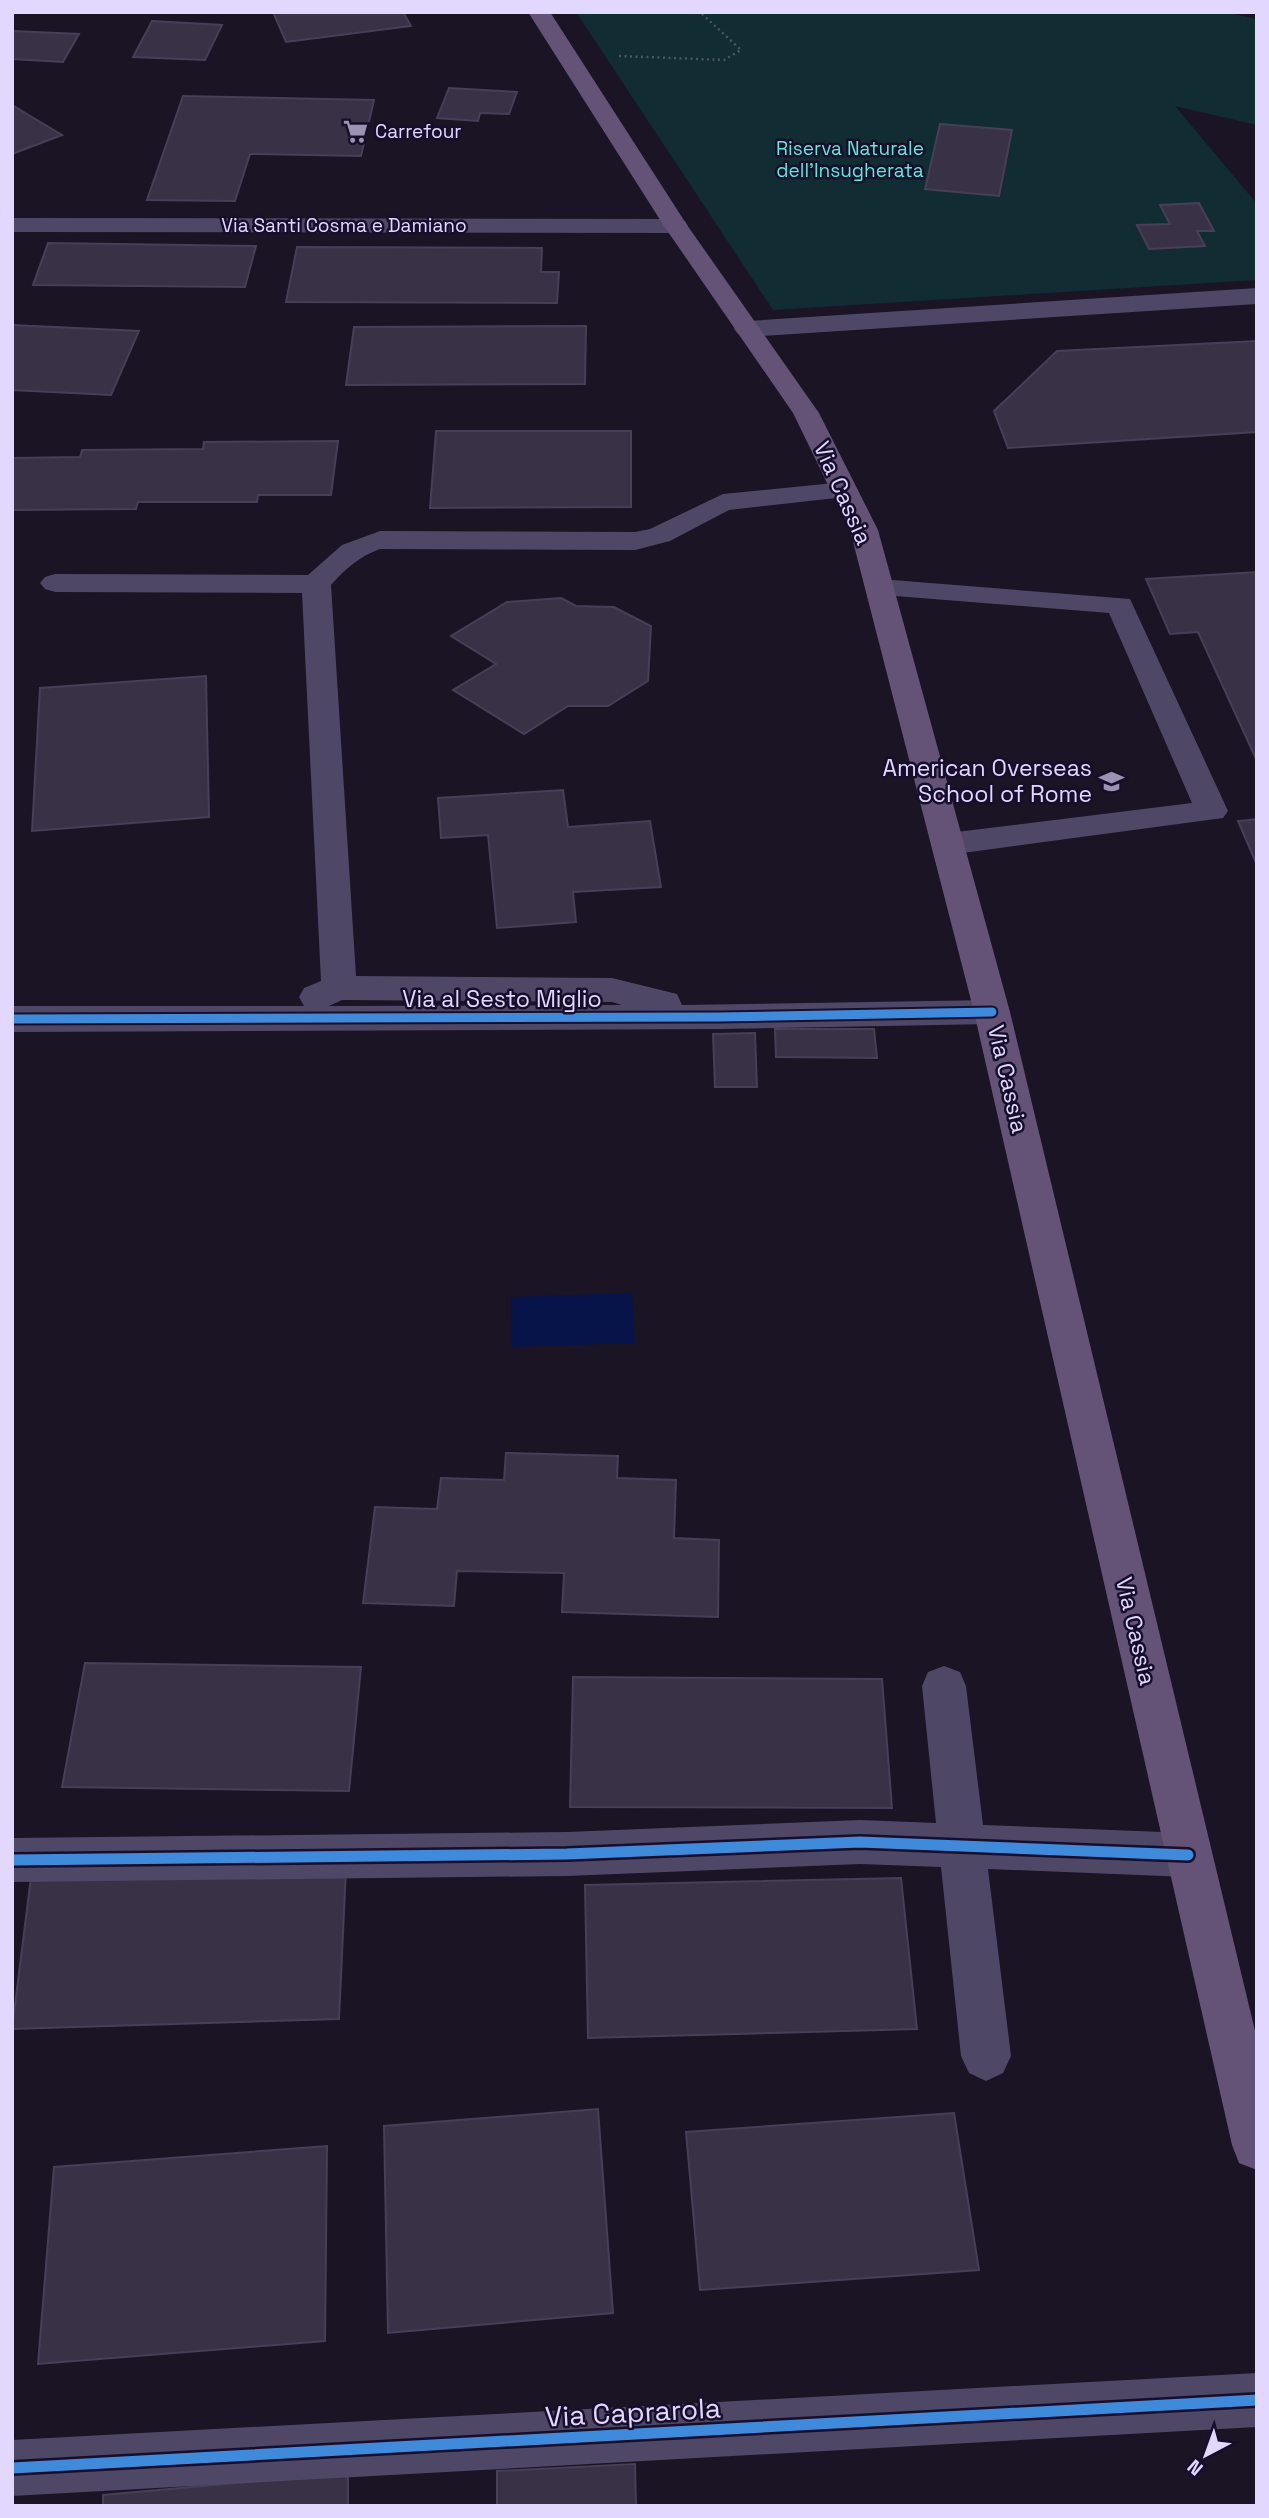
<svg xmlns="http://www.w3.org/2000/svg" width="1269" height="2518" viewBox="0 0 1269 2518" font-family="'Space Grotesk',sans-serif">
  <style>
    .green { fill: #112d33 }
    .water { fill: #061449 }
    .building { fill: #393246; stroke: #473f58; stroke-width: 2 }
    .lines { fill: none; stroke-linecap: round; stroke-linejoin: round }
    .path { stroke: #495568; stroke-width: 2.5; stroke-dasharray: 2 3.5; stroke-linecap: butt }
    .minor { fill: #4e4866; fill-rule: evenodd }
    .major { fill: #645376; fill-rule: evenodd }
    .cycleway-far1-casing { stroke: #170e2b; stroke-width: 13 }
    .cycleway-casing { stroke: #170e2b; stroke-width: 16 }
    .cycleway-far1 { stroke: #408adc; stroke-width: 9 }
    .cycleway { stroke: #408adc; stroke-width: 11 }
    .labels { text-anchor: middle; dominant-baseline: central; stroke-width: 5; stroke-linejoin: round; paint-order: stroke }
    .far-poi-label { font-size: 19px; fill: #e2d7ff; stroke: #170e2b; text-anchor: start }
    .far-park-label { font-size: 19px; fill: #55edde; stroke: #170e2b }
    .far-street-label { font-size: 19px; fill: #e2d7ff; stroke: #170e2b }
    .street-label { font-size: 23px; fill: #e2d7ff; stroke: #170e2b }
    .poi-label { font-size: 23px; fill: #e2d7ff; stroke: #170e2b; text-anchor: end }
    .near-street-label { font-size: 28px; fill: #e2d7ff; stroke: #170e2b }
  </style>
  <rect width="100%" height="100%" fill="#1a1425"/>
  <!-- green -->
  <path class="green" d="M576 12H1224L1257 19V125L1175 106 1257 204V280L773 310Z"/>
  <!-- water -->
  <path class="water" d="M632 1293 635 1343 512 1347 511 1297Z"/>
  <!-- building -->
  <path class="building" d="M273 12H403L411 26 286 42Z
    M152 21 222 25 205 60 133 57Z
    M12 31 79 34 63 62 12 59Z
    M449 88 517 92 509 114 480 113 478 121 437 118Z
    M183 96 374 100 361 156 250 154 235 201 147 200Z
    M12 105 62 135 12 154Z
    M940 124 1012 130 999 196 925 189Z
    M1199 203 1214 231H1197L1205 246 1149 249 1137 225 1170 224 1160 205Z
    M48 243 256 246 245 287 33 285Z
    M297 247 542 248 541 272H559L557 303 286 302Z
    M12 325 139 331 111 395 12 390Z
    M586 326 585 384 346 385 354 327Z
    M1257 341V432L1008 448 994 411 1057 351Z
    M436 431H631V507L430 508Z
    M338 441 331 495H258L257 502H138L136 509 12 510V458L80 457 82 450 203 449 204 442Z
    M1257 572V761L1198 632 1170 634 1146 579Z
    M561 598 576 606 614 607 651 626 648 681 608 706H568L524 734 453 690 496 664 451 636 507 602Z
    M206 676 209 817 32 831 40 688Z
    M563 790 568 827 650 821 661 887 573 892 576 922 497 928 488 835 441 838 438 798Z
    M1257 819V865L1238 821Z
    M775 1029H874L877 1058 776 1057Z
    M755 1033 757 1087H715L713 1034Z
    M506 1453 618 1456 617 1478 676 1480 674 1538 719 1540 718 1617 562 1612 564 1573 457 1571 454 1606 363 1603 375 1507 437 1509 441 1478 504 1480Z
    M85 1663 361 1667 349 1791 62 1787Z
    M573 1677 882 1679 892 1808 570 1807Z
    M346 1868 339 2019 12 2029 31 1877Z
    M901 1878 917 2029 588 2038 585 1885Z
    M598 2109 613 2313 388 2333 384 2126Z
    M954 2113 979 2270 700 2290 686 2132Z
    M327 2146 325 2341 38 2364 54 2167Z
    M635 2464 636 2506H497V2471Z
    M348 2473V2506H103V2495Z"/>
  <g class="lines">
    <!-- path -->
    <path class="path" d="M619 56 724 60 741 50 700 12"/>
    <!-- minor -->
    <path class="minor" d="M12 218 676 219 685 221 688 226 685 231 676 233 12 232Z
      M1257 288V304L747 337 738 334 734 329 738 324 747 321Z
      M844 482 854 484 858 490 854 496 729 510 670 541 635 550 380 549C360 556 345 569 331 585L356 976 612 978 677 994 682 1005 992 1000 1004 1003 1010 1012 1004 1021 992 1024 719 1029 12 1032V1006H304L299 997 304 988 321 981 302 593 55 592 45 589 40 583 45 577 55 574 308 575 342 545 380 531 635 532 650 529 723 494ZM342 1000 612 1002 622 1005 329 1006Z
      M880 579 1130 599 1228 811 1223 818 948 855 936 852 932 844 936 836 948 833 1192 803 1109 613 870 594 865 588 870 582Z
      M944 1666 960 1672 966 1686 983 1825 1188 1833 1205 1839 1211 1855 1205 1871 1188 1877 988 1869 1011 2056 1003 2073 986 2081 969 2073 961 2056 941 1867 860 1864 567 1876 12 1882V1838L567 1832 860 1820 936 1823 922 1686 928 1672Z
      M1257 2373V2427L12 2496V2440Z"/>
    <!-- major -->
    <path class="major" d="M528 12H550L687 225 819 413 878 530 1010 1012 1257 2039V2170L1239 2163 1232 2145 974 1012 850 530 793 413 664 226Z"/>
    <defs>
      <path id="cycleway-far1" d="M12 1019 719 1017 992 1012"/>
      <path id="cycleway" d="M12 1860 567 1854 860 1842 1188 1855
        M12 2468 1257 2400"/>
    </defs>
    <!-- cycleway-far1 casing -->
    <use href="#cycleway-far1" class="cycleway-far1-casing"/>
    <!-- cycleway casing -->
    <use href="#cycleway" class="cycleway-casing"/>
    <!-- cycleway-far1 -->
    <use href="#cycleway-far1" class="cycleway-far1"/>
    <!-- cycleway -->
    <use href="#cycleway" class="cycleway"/>
  </g>
  <!-- icons -->
  <defs>
    <symbol id="supermarket-bare" viewBox="-9 -9 18 18"><path d="M-6-5.5h2.5l.6 2H6L4.5 2H-2.5L-4.4-4H-6ZM-1.5 3.2a1.3 1.3 0 1 0 .1 0ZM3 3.2a1.3 1.3 0 1 0 .1 0Z" fill="#9c93b3" stroke="#170e2b" stroke-width="2.5" paint-order="stroke"/></symbol>
    <symbol id="school-bare" viewBox="-9 -9 18 18"><path d="M0-5L7-2L0 1L-7-2ZM-4 1L0 2.5L4 1V4Q0 6-4 4Z" fill="#9c93b3" stroke="#170e2b" stroke-width="2.5" paint-order="stroke"/></symbol>
  </defs>
  <g fill-rule="evenodd">
    <use href="#supermarket-bare" x="338" y="114" width="35" height="35"/>
    <use href="#school-bare" x="1094" y="764" width="35" height="35"/>
  </g>
  <g class="labels">
    <!-- far-poi labels -->
    <g class="far-poi-label">
      <text x="375" y="131">Carrefour</text>
    </g>
    <!-- far-park labels -->
    <g class="far-park-label">
      <text x="850" y="148">Riserva Naturale<tspan x="850" dy="22">dell'Insugherata</tspan></text>
    </g>
    <!-- far-street labels -->
    <g class="far-street-label">
      <text x="344" y="225">Via Santi Cosma e Damiano</text>
    </g>
    <!-- street labels -->
    <g class="street-label">
      <text transform="translate(843 493) rotate(66)">Via Cassia</text>
      <text x="502" y="999">Via al Sesto Miglio</text>
      <text transform="translate(1008 1079) rotate(77)">Via Cassia</text>
      <text transform="translate(1136 1631) rotate(77)">Via Cassia</text>
    </g>
    <!-- poi labels -->
    <g class="poi-label">
      <text x="1092" y="768">American Overseas<tspan x="1092" dy="26">School of Rome</tspan></text>
    </g>
    <!-- near-street labels -->
    <g class="near-street-label">
      <text transform="translate(633 2412) rotate(-3)">Via Caprarola</text>
    </g>
  </g>
  <!-- border -->
  <rect width="1269" height="2518" fill="none" stroke="#e2d7ff" stroke-width="28"/>
  <!-- north arrow -->
  <g transform="translate(1206 2455) rotate(221)" stroke="#170e2b" stroke-width="5" paint-order="stroke">
  <path d="M0-5L12 26L0 18L-12 26Z" fill="#e2d7ff"/>
  <text y="-10" font-size="19" font-weight="bold" text-anchor="middle" fill="#e2d7ff">N</text>
  </g>
</svg>
